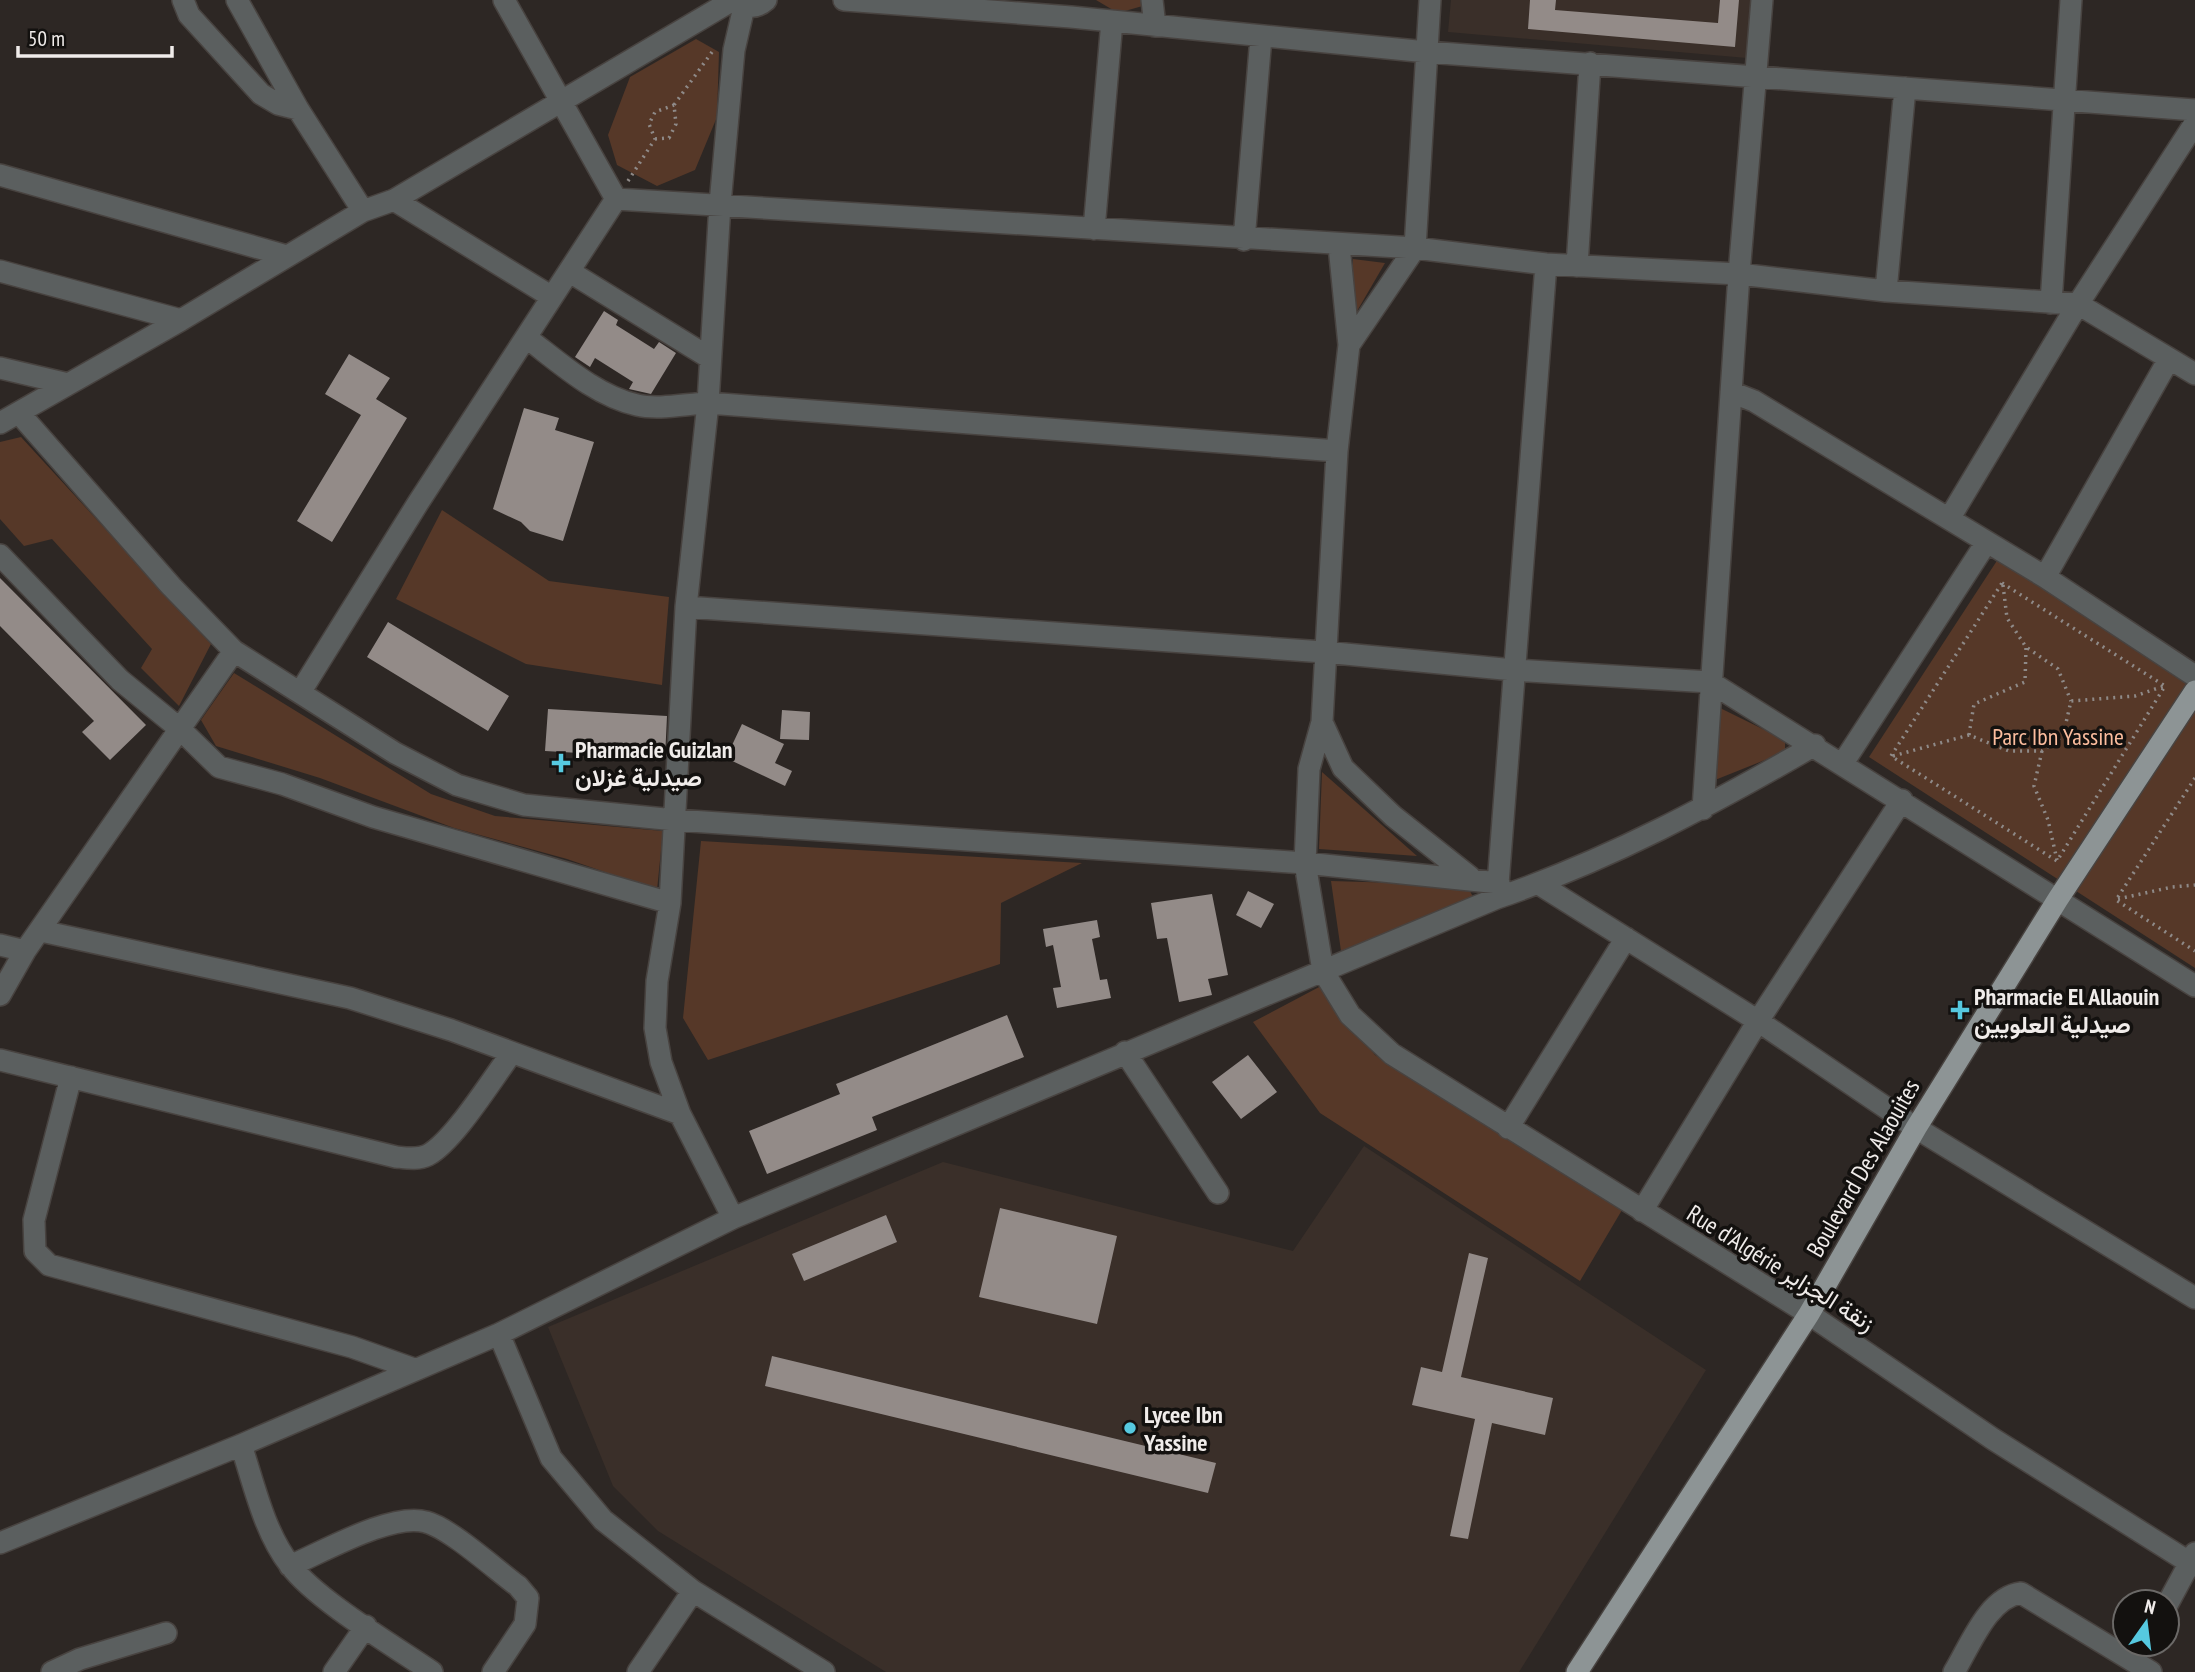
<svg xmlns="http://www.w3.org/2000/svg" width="2195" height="1672" viewBox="0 0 2195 1672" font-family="'PT Sans Narrow',Vazirmatn,sans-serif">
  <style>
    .built { fill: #3a2f29 }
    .green { fill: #563828 }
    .building { fill: #938b88 }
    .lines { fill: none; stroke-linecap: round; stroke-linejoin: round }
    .minor-casing { stroke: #484340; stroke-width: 24 }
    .major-casing { stroke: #484340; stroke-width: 24 }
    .path { stroke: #8f8a88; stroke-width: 3.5; stroke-dasharray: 2 5; stroke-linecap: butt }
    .minor { stroke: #5b5f5f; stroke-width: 21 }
    .major { stroke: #8d9495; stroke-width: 21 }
    .poi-dot { fill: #56c9e0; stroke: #13110f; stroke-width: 2.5 }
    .labels { text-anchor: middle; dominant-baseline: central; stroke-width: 7; stroke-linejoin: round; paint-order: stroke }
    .park-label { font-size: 24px; fill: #fcbd9e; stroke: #13110f }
    .poi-label { font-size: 24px; font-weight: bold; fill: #f0ecea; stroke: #13110f; text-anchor: start }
    .street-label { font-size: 24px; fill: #f0ecea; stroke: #13110f }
  </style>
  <rect width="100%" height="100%" fill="#2d2724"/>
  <!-- built -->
  <path class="built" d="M1451 0H1752L1747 58 1448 32Z
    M1364 1146 1706 1370 1519 1672H886L658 1531 613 1486 548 1327 943 1162 1293 1251Z"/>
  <!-- green -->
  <path class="green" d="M1096 0H1146V5L1118 13Z
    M696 39 719 52 717 117 695 170 657 186 617 165 608 135 630 77Z
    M1353 259 1385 263 1353 318Z
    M21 437 211 644 179 706 141 668 152 649 52 539 24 546 0 519V442Z
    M442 510 549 581 669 597 662 685 526 664 396 599Z
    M2000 556 2195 682V968L1869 757Z
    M234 673 431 794 495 816 663 831 657 890 567 859 454 828 320 778 216 746 201 720Z
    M1718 707 1785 740V752L1715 780Z
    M1322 772 1417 856 1319 849Z
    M701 841 1082 863 1001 903 1000 964 708 1060 683 1018Z
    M1331 881 1467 885 1473 897 1341 951Z
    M1321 986 1375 1055 1622 1210 1580 1281 1320 1113 1253 1022Z"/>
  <!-- building -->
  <path class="building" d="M1530 0H1556L1555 10 1718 23 1720 0H1739L1735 47 1528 29Z
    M604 311 618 320 616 325 654 349 659 342 676 353 651 394 629 389 633 382 595 358 590 367 575 357Z
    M349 354 390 378 376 399 407 418 332 542 297 521 361 415 325 394Z
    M524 408 559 418 555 430 594 442 563 541 530 531 521 522 493 509Z
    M0 578 146 725 110 760 82 732 94 721 0 626Z
    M388 622 509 696 488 731 367 657Z
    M548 709 667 716 665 758 545 751Z
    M782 710 810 712 809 740 780 739Z
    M742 724 784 744 775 763 792 771 785 786 726 758Z
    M1248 891 1274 904 1261 928 1236 915Z
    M1212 894 1228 975 1208 979 1212 995 1179 1002 1167 938 1157 939 1151 903Z
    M1097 920 1100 937 1092 939 1100 980 1107 979 1111 998 1057 1008 1053 988 1061 987 1053 945 1046 947 1043 929Z
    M1007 1015 1024 1057 872 1117 877 1130 767 1174 749 1131 840 1094 836 1084Z
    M1248 1055 1277 1092 1241 1119 1212 1082Z
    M1000 1208 1117 1236 1097 1324 979 1297Z
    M886 1215 897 1242 804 1281 792 1254Z
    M1469 1253 1488 1258 1461 1377 1553 1398 1545 1435 1492 1423 1468 1539 1450 1536 1475 1419 1412 1405 1421 1367 1442 1372Z
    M772 1356 1216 1463 1208 1493 765 1386Z"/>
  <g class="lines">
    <defs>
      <path id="minor" d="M183 0 189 15 261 94 278 104 298 109
        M237 0 298 109 363 211
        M733 0C744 7 755 10 766 0
        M844 0 1071 17 1427 52 2195 110
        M1152 0 1155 26
        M0 175 287 256
        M616 199 1415 248 1546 264 1739 274 1886 291 2078 304 2195 374
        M394 200 552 297
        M1094 229 1112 21
        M1244 240 1261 37
        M1339 246 1349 345 1337 451 1322 722 1309 769 1305 863 1323 971 1350 1015 1392 1054 1809 1314 1993 1439 2195 1566
        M1577 266 1590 63
        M0 271 181 320
        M570 272 710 358
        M1886 291 1905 88
        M2051 303 2071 0
        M527 338C560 363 596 396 637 405 658 410 686 404 708 403L1337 451
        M1349 345 1415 248 1430 0
        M0 368 68 384
        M1731 392 1754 401 2045 577 2195 676
        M19 413 171 586 234 651 395 753 457 785 524 805 675 820 1305 863 1499 883
        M0 423 181 320 363 211 394 200 733 0
        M1949 519 2078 304 2195 123
        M0 555 120 680 180 729 219 767 282 784 373 817 670 903
        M2045 577 2169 359
        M686 607 1324 652 1514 670 1710 682 2195 986
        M301 691 418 503 616 199 504 0
        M1322 722 1343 768 1393 816 1470 877
        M1843 763 1986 543
        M1703 809 1739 274 1762 0
        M1539 884 1758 1021 1916 1128 2195 1298
        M1497 897 1546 264
        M41 931 350 998 451 1030 680 1114
        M0 945 25 951
        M0 995 25 951 234 651
        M1125 1052 1218 1193
        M0 1060 396 1157C407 1158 418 1160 428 1155 454 1141 492 1079 511 1054
        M71 1077 34 1220 35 1251 49 1265 352 1347 414 1369
        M1508 1128 1626 938
        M1642 1211 1758 1021 1902 800
        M733 1218 680 1114 661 1062 655 1028 657 981 670 903 686 607 708 403 720 204 734 50 744 7
        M499 1334 551 1458 603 1520 693 1591 824 1672
        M241 1445C254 1484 264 1532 290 1565 316 1600 394 1646 432 1672
        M0 1543 241 1445 499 1334 733 1218 1497 898C1609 860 1713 804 1815 745
        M290 1566C323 1552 392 1512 426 1522 450 1528 496 1570 518 1586L528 1598 525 1624 493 1672
        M2167 1605 2195 1553
        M52 1672 80 1659 166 1633
        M334 1672 366 1626
        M638 1672 693 1591
        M1954 1672C1970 1646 1988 1597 2021 1593L2151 1672"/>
      <path id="major" d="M1577 1672 1809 1314 1916 1128 2058 899 2195 691"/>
    </defs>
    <!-- minor casing -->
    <use href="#minor" class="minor-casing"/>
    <!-- major casing -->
    <use href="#major" class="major-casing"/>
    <!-- path -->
    <path class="path" d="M655 139 669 138 676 124 674 105 712 52
      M628 181 655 139 649 124 655 112 674 105
      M2002 583 2165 686 2057 861 1891 756Z
      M2003 585 2007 618 2026 647 2058 669 2071 701
      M1969 735 1974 704 2025 682 2026 648
      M2042 751 2034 786 2048 820 2057 860
      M1893 756 1969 735 2009 751H2042L2063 736 2071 701 2135 696 2164 686
      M2195 778 2116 900 2195 951
      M2118 899 2172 887 2195 885"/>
    <!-- minor -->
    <use href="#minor" class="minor"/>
    <!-- major -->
    <use href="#major" class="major"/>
  </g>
  <!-- markers -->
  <g class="poi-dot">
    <path d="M557.5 752.5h7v7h7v7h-7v7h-7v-7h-7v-7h7z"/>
    <path d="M1956.5 999.5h7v7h7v7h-7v7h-7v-7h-7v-7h7z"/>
    <circle cx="1130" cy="1428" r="7"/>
  </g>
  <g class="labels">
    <!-- park labels -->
    <g class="park-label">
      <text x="2058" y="736">Parc Ibn Yassine</text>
    </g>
    <!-- poi labels -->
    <g class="poi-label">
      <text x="575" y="749">Pharmacie Guizlan<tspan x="575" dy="28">صيدلية غزلان</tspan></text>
      <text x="1974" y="996">Pharmacie El Allaouin<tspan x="1974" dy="28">صيدلية العلويين</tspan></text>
      <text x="1144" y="1414">Lycee Ibn<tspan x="1144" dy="28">Yassine</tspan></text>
    </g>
    <!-- street labels -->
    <g class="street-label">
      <text transform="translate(1863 1168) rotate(-60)">Boulevard Des Alaouites</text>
      <text transform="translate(1781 1268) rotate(32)">Rue d'Algérie زنقة الجزاير</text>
    </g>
  </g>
  <!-- north arrow -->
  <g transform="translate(2146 1623) rotate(14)"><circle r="33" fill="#13110f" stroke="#6b6967" stroke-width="2"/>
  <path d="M0-5L12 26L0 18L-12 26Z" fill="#56c9e0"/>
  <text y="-10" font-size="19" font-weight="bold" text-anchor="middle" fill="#f0ecea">N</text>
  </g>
  <!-- scale -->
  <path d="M18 46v10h154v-10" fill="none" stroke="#f0ecea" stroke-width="3.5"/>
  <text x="28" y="46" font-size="21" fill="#f0ecea" stroke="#13110f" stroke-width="5" paint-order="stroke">50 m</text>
</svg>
